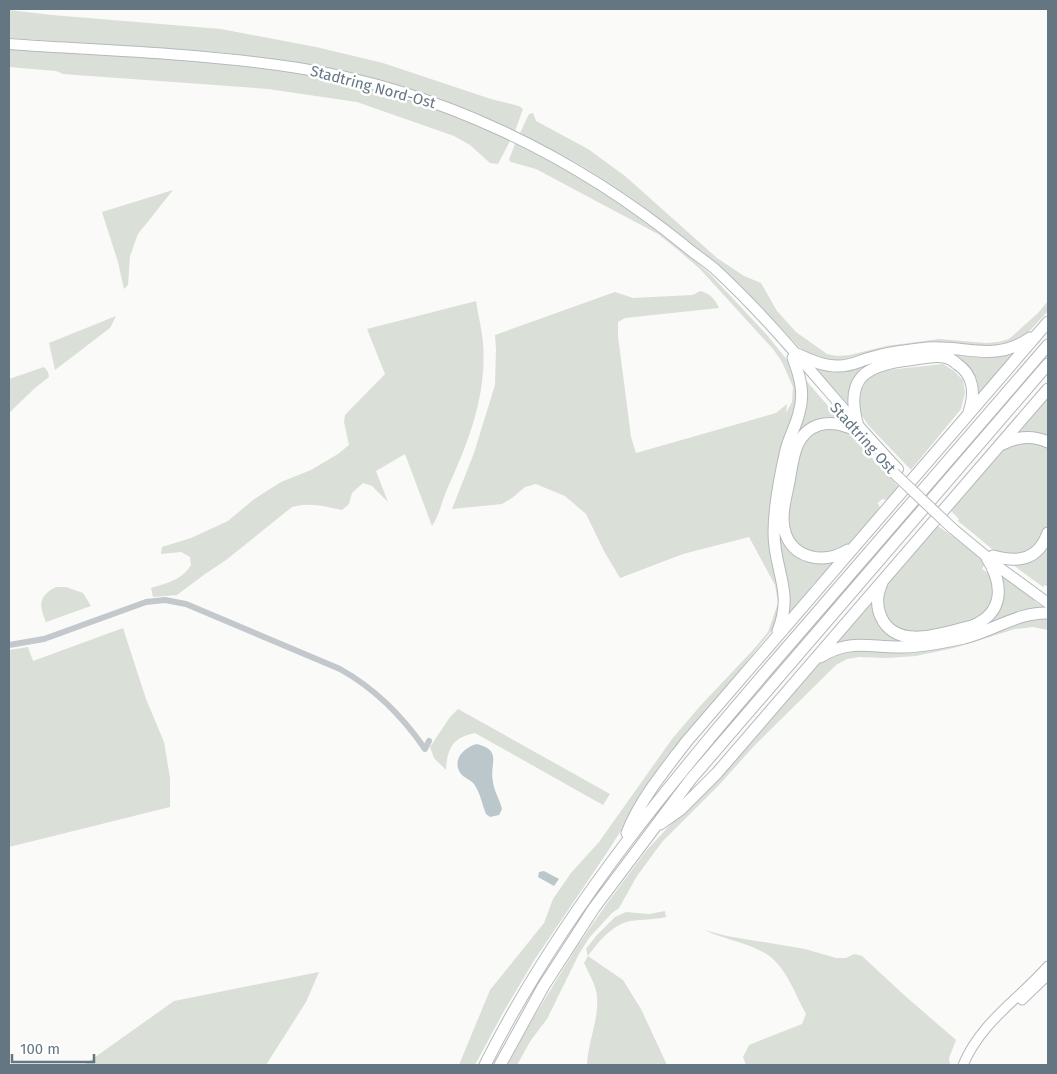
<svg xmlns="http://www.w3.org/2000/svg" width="1057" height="1074" viewBox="0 0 1057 1074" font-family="'Fira Sans',sans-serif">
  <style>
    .green { fill: #dadfd7 }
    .water { fill: #bbc7cb }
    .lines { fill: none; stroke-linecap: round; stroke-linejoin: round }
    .secondary-casing { stroke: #b3babf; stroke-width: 11 }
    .trunk-casing { stroke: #b4b9bd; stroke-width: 12 }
    .motorway-casing { stroke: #b4b9bd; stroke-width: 13 }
    .minor { stroke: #c3c8cc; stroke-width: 6 }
    .secondary { stroke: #fff; stroke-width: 9 }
    .trunk { stroke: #fff; stroke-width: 10 }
    .motorway { stroke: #fff; stroke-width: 11 }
    .trunk-bridge-casing { stroke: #b4b9bd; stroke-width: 12; stroke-linecap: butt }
    .trunk-bridge { stroke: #fff; stroke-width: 10 }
    .labels { text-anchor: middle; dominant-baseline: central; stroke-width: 5; stroke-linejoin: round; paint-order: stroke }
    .street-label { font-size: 15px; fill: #657683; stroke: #fff }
  </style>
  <rect width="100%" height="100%" fill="#fafaf8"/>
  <!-- green -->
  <path class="green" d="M9 10 52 15 221 29 316 47 383 63 491 99 519 106 523 109 515 131 437 98 342 71 227 53 9 38Z
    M9 46 237 62 322 76 400 95 434 107 511 139 498 164 490 163 470 145 454 136 357 102 268 89 63 74 56 71 9 67Z
    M533 113 536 121 588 149 625 176 717 258 744 276 761 283 777 311 796 332 827 354 837 356 850 355 886 346 939 339 986 343 998 342 1009 339 1038 313 1048 301V311L1024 337 1001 347 833 363 808 354 798 346C736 277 663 215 584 167 564 155 541 144 520 133L529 114Z
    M516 141 608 193 667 237 710 274 767 335 792 366 795 374 798 403 773 508 782 598 774 628 716 699 650 785 606 854 535 959 504 1011 475 1065H459L490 990 544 923 553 899 571 873 599 842 672 739 701 705 753 650 768 632 778 603 775 585 749 537 683 554 620 578 604 551 586 514 565 496 536 484 525 487 512 498 502 504 452 509 474 453 495 385 496 349 495 335 615 292 633 298 693 295 700 291C710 293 715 299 719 308L625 318 618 322V336L631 437 636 453 776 413 787 404 786 413 792 402 793 387 782 362 773 349 700 269 678 250 658 234 536 169 511 162 509 160Z
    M173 190 138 234 130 256 128 285 124 289 118 262 102 212Z
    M476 301C478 315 482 329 483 343 487 394 469 441 448 487 442 500 440 514 432 526L405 454 376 471 388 502 372 486 363 483 352 493 349 504 342 510C325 506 310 502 292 507L226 560 205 574 177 595 153 597 151 588C167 583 182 580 191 565L190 557 181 552 161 554 162 547 191 538 228 521 253 500 281 482 311 470 338 454 349 445 344 422 345 415 385 374 367 329Z
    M116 316 110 328 55 370 49 343Z
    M954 354C975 357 990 360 1012 354L978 395C974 373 971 368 954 354Z
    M811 363 866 365C852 374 849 388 848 404Z
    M943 364 954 371 963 380 965 393 961 409 911 470 868 425 859 411V393L868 379 879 371Z
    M44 367 48 372 49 377 35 388 9 413V379Z
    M803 377 829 407 828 409 832 415 834 414 842 422 828 420 792 449 787 543 835 560 836 562 818 583 815 582 811 587 812 590 785 618 776 529Z
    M1048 394V439L1014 436Z
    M818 428 846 430 899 487 886 500 882 499 878 503 880 508 846 548 837 553 813 554 793 541 786 515 802 440Z
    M1016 441 1048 445V529L1040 545 1021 556 1001 554 992 549 958 521 959 519 950 510 1004 448Z
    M938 526C954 537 970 549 985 563L982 569 987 572 989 568 993 575 994 598 987 611 972 622 921 634 902 633 885 619 881 598 886 585Z
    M1048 541V587L1045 585 1043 587 1009 562Z
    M999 572 1035 598 1034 601 1041 606 1044 604 1048 607 997 623 915 644 832 647 862 608 865 610 873 601 893 636 985 623Z
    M56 587H66L83 593 91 606 46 622C39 606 38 596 56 587Z
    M1048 615V630L1033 627 1015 629 954 648 916 656 887 658 859 657 847 659 836 665 754 746 719 785 662 842 637 876 619 908 612 913 589 938 579 954 547 1019 531 1040 517 1065H507L532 1020 578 945 608 902 646 851 824 659 833 653 1001 627Z
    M123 628 146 699 164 742 170 778V807L9 847V650L28 647 33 661Z
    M458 709 610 794 603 805 475 733C453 737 447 749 446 770L434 758 430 747 450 717Z
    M665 911 666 917C653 920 643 919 630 921 612 925 598 942 588 956L623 980 641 1009 667 1065H587C588 1041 599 1020 597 996 596 985 588 972 584 963L588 956 586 949 596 936 615 917 626 912 649 914Z
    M704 930 727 936 805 949 836 958H846L854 954 862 956 904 995 956 1040 949 1058 950 1065H746L743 1057 749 1045 802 1024 806 1014C796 996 788 972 772 958 755 944 725 940 704 930Z
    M319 972 306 1002 266 1065H84L174 1001Z"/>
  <!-- water -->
  <path class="water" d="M477 744C503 751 489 763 493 782 494 791 500 800 502 809L499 815 490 817 486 814C482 804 480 792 474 784 470 779 464 778 461 774 451 760 464 747 477 744Z
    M544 871 559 879 554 886 538 877 539 872Z"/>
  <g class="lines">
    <defs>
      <path id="secondary" d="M1022 1000 1048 975
        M963 1065C981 1022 1018 1000 1048 966"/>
      <path id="trunk" d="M9 44C105 51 202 53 298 68 439 90 573 155 684 245 694 254 706 261 716 270 782 331 836 404 898 469
        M952 528 1004 571 1048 603"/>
      <path id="motorway" d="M797 354C809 360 823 366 837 366 849 367 859 361 870 358 888 352 908 350 927 348 966 345 994 363 1030 338
        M858 426C844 378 865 365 909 360 920 359 933 355 944 357 949 358 954 361 957 364 974 375 975 394 969 412
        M1003 444C1018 436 1032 435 1048 442
        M848 550C824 565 790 559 784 528 781 513 786 497 789 482 793 460 794 433 819 425 832 421 843 425 856 430
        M993 556C1019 563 1038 560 1048 533
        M882 583C877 594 876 606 881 617 897 652 945 632 972 626 1004 613 1004 585 987 558
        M778 631C794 591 774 571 774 533 774 506 780 476 786 450 789 437 796 426 799 413 805 394 800 376 793 358
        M820 657C851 638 870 648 903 647 923 647 944 642 964 638 993 631 1018 612 1048 613
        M660 824 680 810 717 773 1048 389
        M627 833C641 798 665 770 687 741L1048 322
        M485 1065C564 907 680 771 795 638 880 540 964 442 1048 345
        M500 1065 543 987 594 908 691 779 1048 364"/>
    </defs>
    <!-- secondary casing -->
    <use href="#secondary" class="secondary-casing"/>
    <!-- trunk casing -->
    <use href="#trunk" class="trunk-casing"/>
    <!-- motorway casing -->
    <use href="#motorway" class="motorway-casing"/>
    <!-- minor -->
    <path class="minor" d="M9 645 44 639 146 602 165 600 186 604 340 669C374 688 403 717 425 749L429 741"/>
    <!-- secondary -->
    <use href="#secondary" class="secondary"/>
    <!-- trunk -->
    <use href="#trunk" class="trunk"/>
    <!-- motorway -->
    <use href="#motorway" class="motorway"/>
    <defs>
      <path id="trunk-bridge" d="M894 473 952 528"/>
    </defs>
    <!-- trunk-bridge casing -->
    <use href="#trunk-bridge" class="trunk-bridge-casing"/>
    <!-- trunk-bridge -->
    <use href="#trunk-bridge" class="trunk-bridge"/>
  </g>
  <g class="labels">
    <!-- street labels -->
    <g class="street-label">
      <text transform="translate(373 87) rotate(15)">Stadtring Nord-Ost</text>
      <text transform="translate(863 438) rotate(48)">Stadtring Ost</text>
    </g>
  </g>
  <!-- border -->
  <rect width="1057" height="1074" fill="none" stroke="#657683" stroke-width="20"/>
  <!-- scale -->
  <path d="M12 1054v8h82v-8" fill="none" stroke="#657683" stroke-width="2.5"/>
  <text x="20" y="1054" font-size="15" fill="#657683" stroke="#ffffff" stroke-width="4" paint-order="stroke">100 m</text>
</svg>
